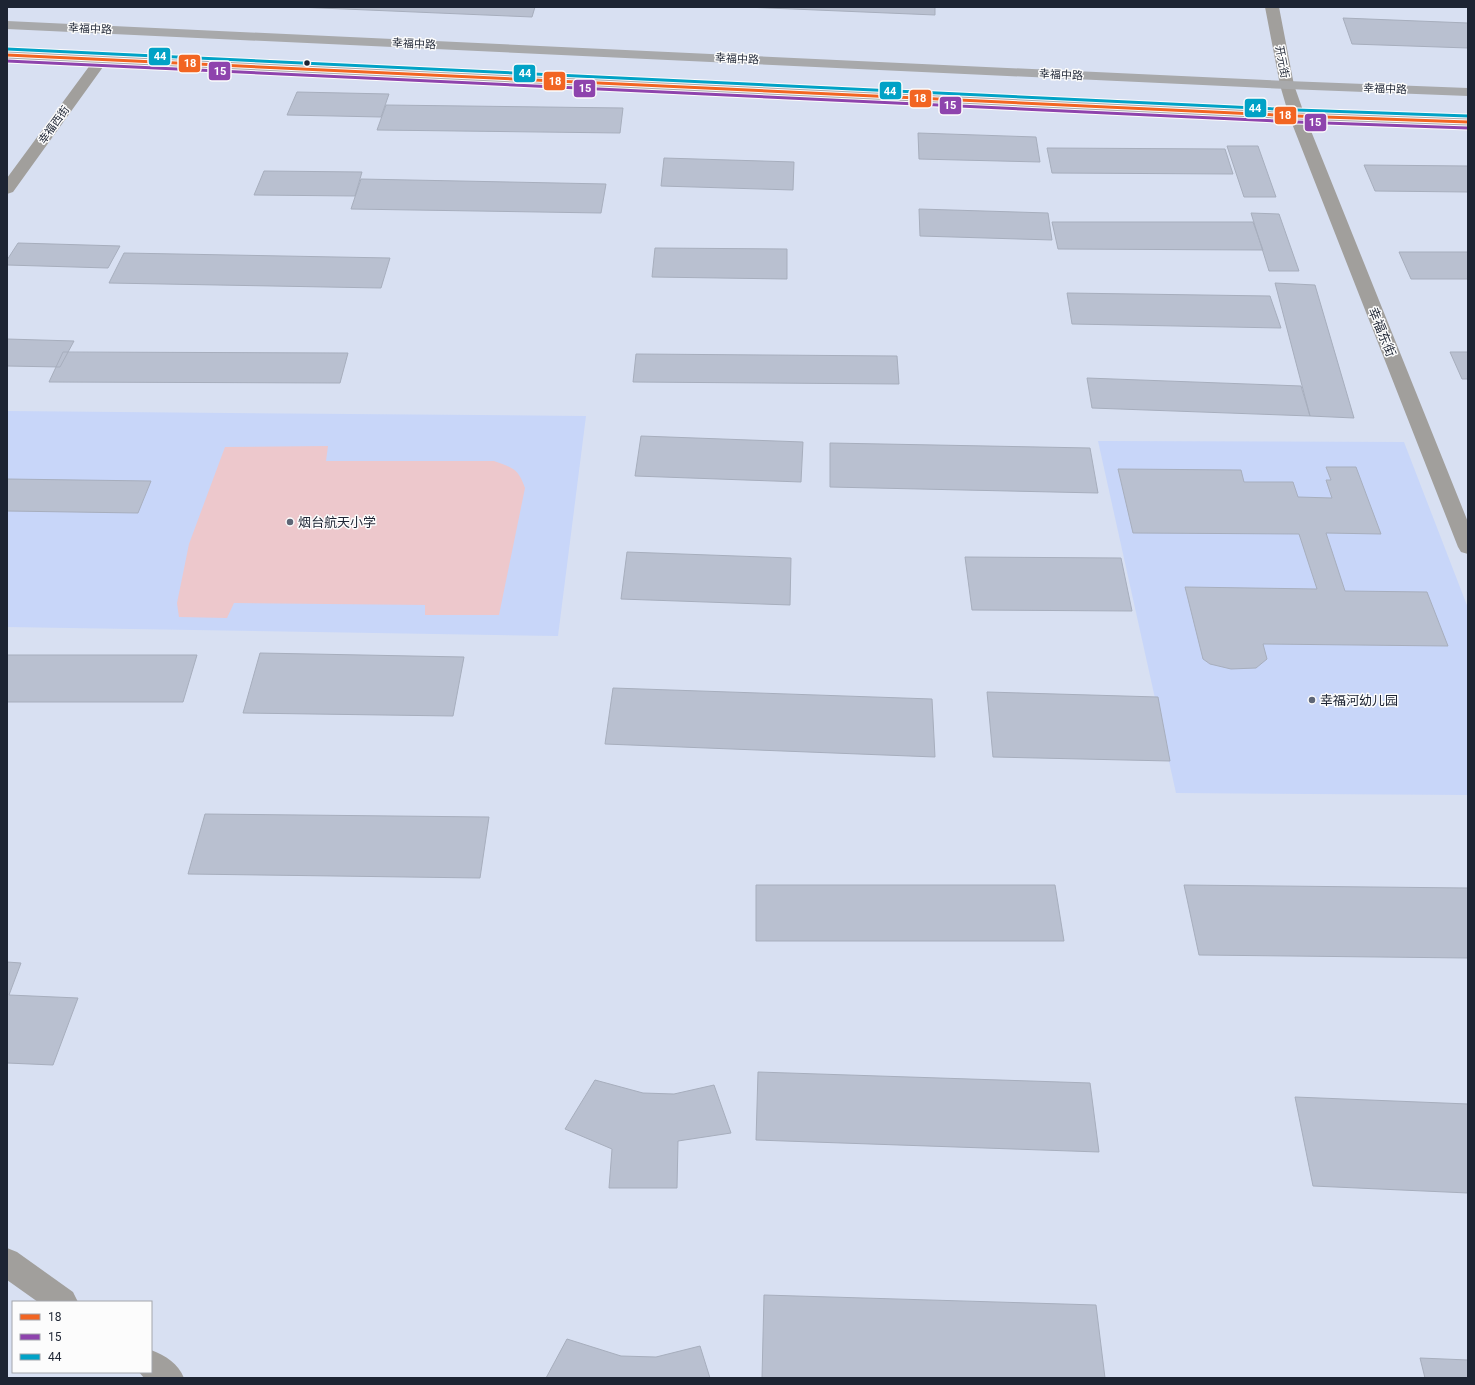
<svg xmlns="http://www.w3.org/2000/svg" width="1475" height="1385" viewBox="0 0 1475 1385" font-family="Roboto,'Noto Sans SC',sans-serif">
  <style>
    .built { fill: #c8d6f9 }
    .green { fill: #edc8cc }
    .building { fill: #b9c0d0; stroke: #a7aebd }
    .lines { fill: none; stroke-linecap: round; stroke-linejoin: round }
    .minor { fill: #a19f9c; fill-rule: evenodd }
    .secondary { fill: #a8a9ab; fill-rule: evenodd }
    .bus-1-casing { stroke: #fcfcfc; stroke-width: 5 }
    .bus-2-casing { stroke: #fcfcfc; stroke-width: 5 }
    .bus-3-casing { stroke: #fcfcfc; stroke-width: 5 }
    .bus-1 { stroke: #f26522; stroke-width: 3 }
    .bus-2 { stroke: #8e44ad; stroke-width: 3 }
    .bus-3 { stroke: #01a2c6; stroke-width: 3 }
    .bus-dot { fill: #1d2433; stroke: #fcfcfc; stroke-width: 1.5 }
    .poi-dot { fill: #5e6676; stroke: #fcfcfc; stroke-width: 1.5 }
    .labels { text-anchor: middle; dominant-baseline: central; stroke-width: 3; stroke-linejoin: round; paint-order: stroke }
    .far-street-label { font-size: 11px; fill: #1d2433; stroke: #fcfcfc }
    .street-label { font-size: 13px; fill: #1d2433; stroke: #fcfcfc }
    .poi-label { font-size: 13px; fill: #1d2433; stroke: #fcfcfc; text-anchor: start }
    .line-badge { stroke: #fcfcfc; stroke-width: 1.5 }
    .badge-label { font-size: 11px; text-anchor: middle; font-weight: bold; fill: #fff }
  </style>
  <rect width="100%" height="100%" fill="#d8e0f2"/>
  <!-- built -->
  <path class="built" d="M7 411 586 416 558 636 7 627Z
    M1098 441 1404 442 1468 608V795L1176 793Z"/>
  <!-- green -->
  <path class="green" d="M328 446 326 461H494C513 468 518 468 525 488L499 615H425V605L234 603 227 618 179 617 177 603 189 544 225 447Z"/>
  <!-- building -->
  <path class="building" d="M297 7H535L532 17Z
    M745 7H935V15Z
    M1343 18 1468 23V48L1352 44Z
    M297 92 389 94 381 117 287 115Z
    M386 105 623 108 620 133 377 130Z
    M918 133 1036 137 1040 162 919 159Z
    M1227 146H1258L1276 197H1244Z
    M1047 148 1225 149 1233 174 1052 173Z
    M664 158 794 162 793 190 661 186Z
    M1364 165 1468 166V192L1375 191Z
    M264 171 362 172 355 196 254 195Z
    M361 179 606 184 601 213 351 209Z
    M919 209 1048 213 1052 240 920 236Z
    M1251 213 1279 214 1299 271H1269Z
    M1052 222H1253L1263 250 1058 249Z
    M18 243 120 246 108 268 7 265V260Z
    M655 248 787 249V279L652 277Z
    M1399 252H1468V279H1411Z
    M124 253 390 258 381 288 109 283Z
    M1275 283 1315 285 1354 418 1310 416Z
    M1067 293 1270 296 1281 328 1072 324Z
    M7 339 74 341 60 367 7 366Z
    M63 352 348 353 340 383 49 382Z
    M1450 352H1468V379H1462Z
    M636 354 897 356 899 384 633 382Z
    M1087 378 1301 386 1310 416 1092 408Z
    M641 436 803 442 801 482 635 476Z
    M830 443 1090 448 1098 493 830 487Z
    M1326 467H1356L1381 534 1326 533 1345 591 1427 592 1448 646 1263 644 1267 659 1256 668 1231 669 1210 664 1203 659 1185 587 1317 589 1299 534 1133 533 1118 469 1241 470 1244 482H1293L1298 497 1332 498 1326 480H1331Z
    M7 479 151 481 138 513 7 511Z
    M627 552 791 558 790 605 621 599Z
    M965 557 1121 558 1132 611 972 610Z
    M260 653 464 657 453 716 243 713Z
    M7 655H197L183 702H7Z
    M613 688 932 699 935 757 605 744Z
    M987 692 1158 697 1170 761 993 757Z
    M205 814 489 817 480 878 188 874Z
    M756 885H1055L1064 941H756Z
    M1184 885 1468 888V958L1199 955Z
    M7 962 21 963 9 995 78 998 53 1065 7 1063Z
    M758 1072 1090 1083 1099 1152 756 1140Z
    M595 1080 643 1093 674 1094 714 1085 731 1133 678 1141 677 1188H609L612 1149 565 1129Z
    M1295 1097 1468 1104V1193L1313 1186Z
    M764 1295 1096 1305 1105 1378H762Z
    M567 1339 621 1356 656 1357 700 1346 710 1378H546Z
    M1420 1358 1468 1360V1378H1425Z"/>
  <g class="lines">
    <!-- minor -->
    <path class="minor" d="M1265 7H1279L1294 85 1305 116 1468 522V554L1461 552 1458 547 1289 116 1280 85Z
      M101 56 106 57 108 60 13 192 7 194V178L96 57Z
      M7 1248 17 1252 73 1292 78 1302H38L7 1280Z
      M151 1350C166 1356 178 1363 184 1378H144L139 1372H151Z"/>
    <!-- secondary -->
    <path class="secondary" d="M7 21 1287 81 1468 88V96L1287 89 7 29Z
      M7 51 1297 111 1468 117V127L1297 121 7 59Z"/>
    <defs>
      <path id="bus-1" d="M7 55 1297 116 1468 122"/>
      <path id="bus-2" d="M7 61 1297 122 1468 128"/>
      <path id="bus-3" d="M7 49 1297 110 1468 116"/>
    </defs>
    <!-- bus-1 casing -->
    <use href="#bus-1" class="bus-1-casing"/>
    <!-- bus-2 casing -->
    <use href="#bus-2" class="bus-2-casing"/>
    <!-- bus-3 casing -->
    <use href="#bus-3" class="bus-3-casing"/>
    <!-- bus-1 -->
    <use href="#bus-1" class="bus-1"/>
    <!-- bus-2 -->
    <use href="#bus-2" class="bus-2"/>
    <!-- bus-3 -->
    <use href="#bus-3" class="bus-3"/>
  </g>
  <!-- markers -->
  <circle class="bus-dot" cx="307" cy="63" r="3.5"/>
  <g class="poi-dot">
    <circle cx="290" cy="522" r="4"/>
    <circle cx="1312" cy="700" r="4"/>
  </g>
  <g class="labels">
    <!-- far-street labels -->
    <g class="far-street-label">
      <text transform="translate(90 29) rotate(3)">幸福中路</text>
      <text transform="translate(414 44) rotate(3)">幸福中路</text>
      <text transform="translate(737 59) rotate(3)">幸福中路</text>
      <text transform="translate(1282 62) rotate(79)">开元街</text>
      <text transform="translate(1061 75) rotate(3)">幸福中路</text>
      <text transform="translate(1385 89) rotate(2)">幸福中路</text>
      <text transform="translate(54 125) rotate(-54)">幸福西街</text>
    </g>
    <!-- street labels -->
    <g class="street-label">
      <text transform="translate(1382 332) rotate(68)">幸福东街</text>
    </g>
    <!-- poi labels -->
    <g class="poi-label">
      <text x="298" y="522">烟台航天小学</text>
      <text x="1320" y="700">幸福河幼儿园</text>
    </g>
  </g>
  <g class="line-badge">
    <rect x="148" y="47" width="23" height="19" rx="4" fill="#01a2c6"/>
    <rect x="178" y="54" width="23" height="19" rx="4" fill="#f26522"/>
    <rect x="208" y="61" width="23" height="20" rx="4" fill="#8e44ad"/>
    <rect x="513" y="64" width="23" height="19" rx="4" fill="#01a2c6"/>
    <rect x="543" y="71" width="23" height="20" rx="4" fill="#f26522"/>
    <rect x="573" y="79" width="23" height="19" rx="4" fill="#8e44ad"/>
    <rect x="879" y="81" width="23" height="19" rx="4" fill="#01a2c6"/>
    <rect x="909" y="89" width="23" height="19" rx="4" fill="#f26522"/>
    <rect x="939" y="96" width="23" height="19" rx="4" fill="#8e44ad"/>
    <rect x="1244" y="98" width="23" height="20" rx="4" fill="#01a2c6"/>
    <rect x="1274" y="106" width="23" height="19" rx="4" fill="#f26522"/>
    <rect x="1304" y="113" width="23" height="19" rx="4" fill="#8e44ad"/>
  </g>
  <g class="badge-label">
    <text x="160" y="60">44</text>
    <text x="190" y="67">18</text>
    <text x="220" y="75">15</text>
    <text x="525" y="77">44</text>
    <text x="555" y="85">18</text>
    <text x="585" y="92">15</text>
    <text x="890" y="95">44</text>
    <text x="920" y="102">18</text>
    <text x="950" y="109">15</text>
    <text x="1255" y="112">44</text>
    <text x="1285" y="119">18</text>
    <text x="1315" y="126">15</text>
  </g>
  <!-- border -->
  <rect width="1475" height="1385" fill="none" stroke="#1d2433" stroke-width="16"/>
  <!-- legend -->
  <rect x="12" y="1301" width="140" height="72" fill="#fcfcfc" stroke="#a3a6ac"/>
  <rect x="20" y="1314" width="20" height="6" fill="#f26522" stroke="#a3a6ac"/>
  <text x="48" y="1321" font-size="12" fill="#1d2433">18</text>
  <rect x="20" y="1334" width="20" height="6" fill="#8e44ad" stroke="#a3a6ac"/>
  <text x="48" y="1341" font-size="12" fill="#1d2433">15</text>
  <rect x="20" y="1354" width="20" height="6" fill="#01a2c6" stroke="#a3a6ac"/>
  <text x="48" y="1361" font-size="12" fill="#1d2433">44</text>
</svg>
